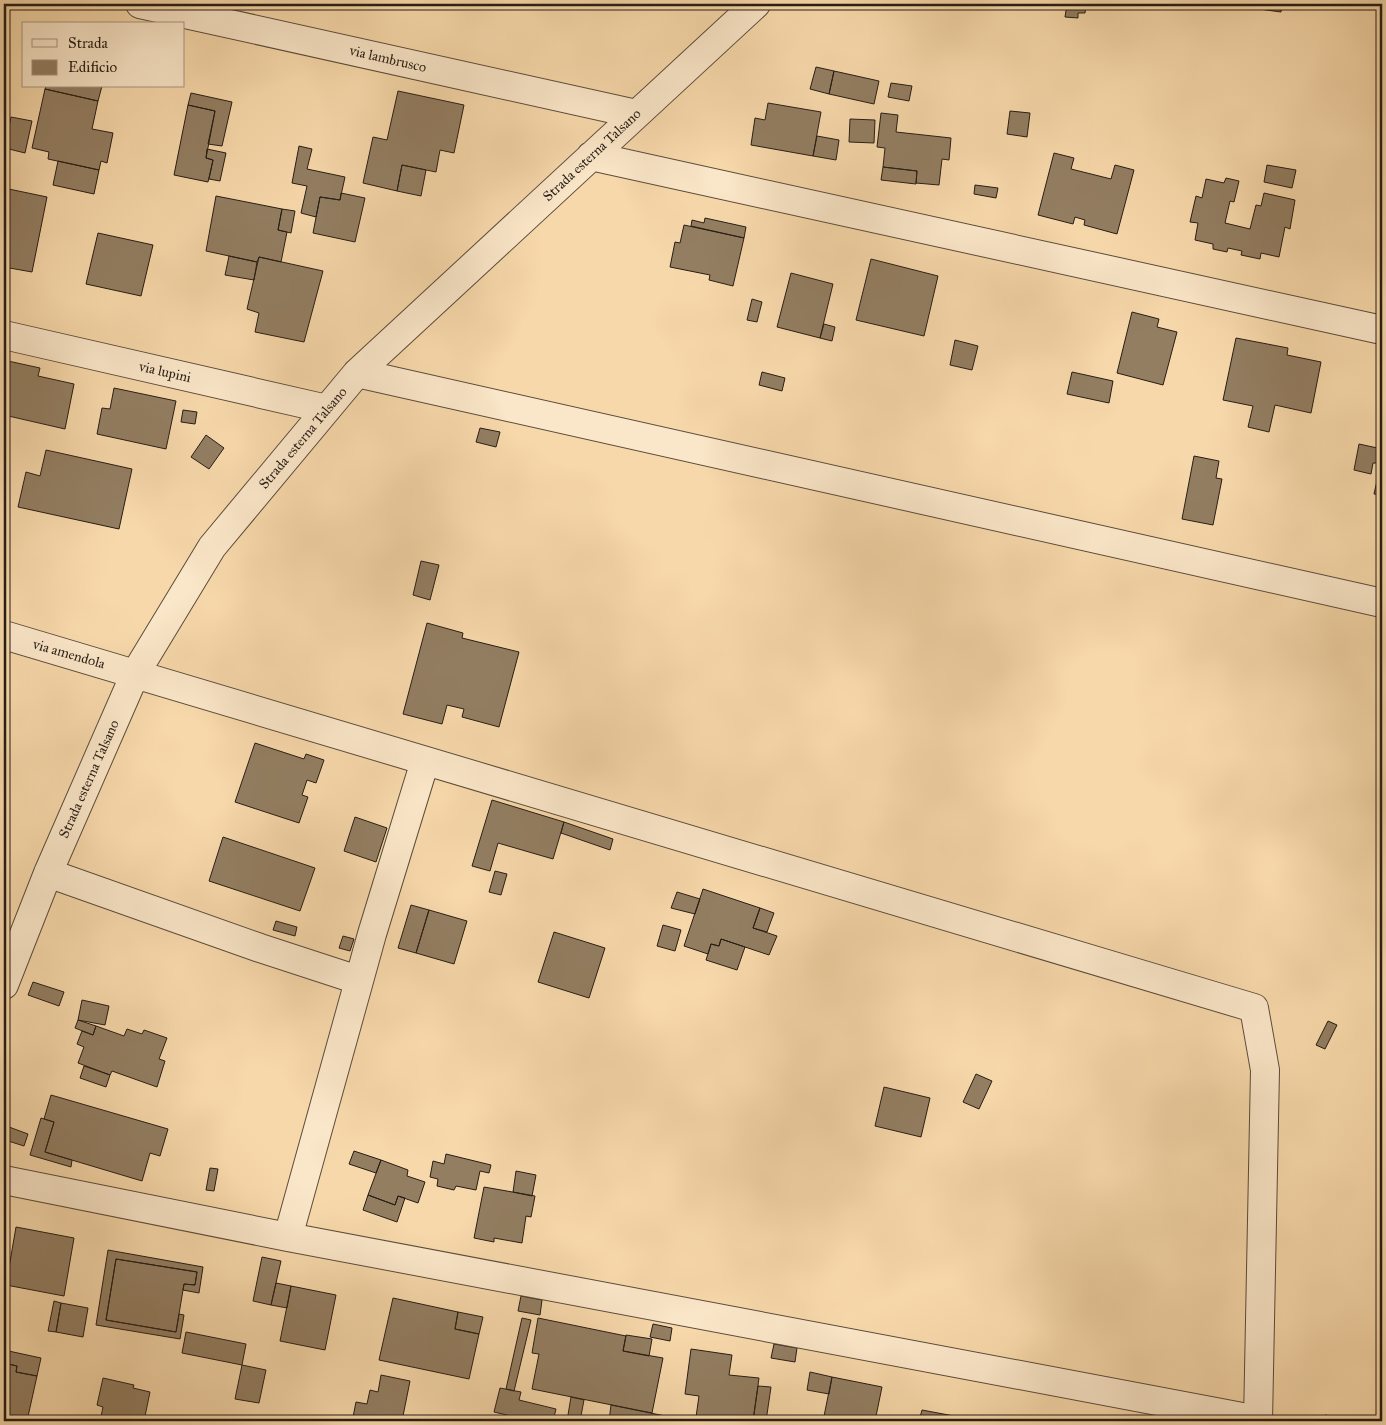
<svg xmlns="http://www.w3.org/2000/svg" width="1386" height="1425" viewBox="0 0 1386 1425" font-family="'IM FELL Great Primer',serif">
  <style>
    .building { fill: #937e62; stroke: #271d15 }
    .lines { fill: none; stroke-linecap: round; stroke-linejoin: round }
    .minor-casing { stroke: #5b4c3a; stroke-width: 30 }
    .minor { stroke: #fae6c8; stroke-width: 28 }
    .labels { text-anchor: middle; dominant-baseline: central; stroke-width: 5; stroke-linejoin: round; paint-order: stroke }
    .street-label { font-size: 14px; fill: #271d15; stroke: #fae6c8 }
  </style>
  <rect width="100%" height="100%" fill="#f7d8aa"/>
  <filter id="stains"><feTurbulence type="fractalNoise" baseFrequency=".004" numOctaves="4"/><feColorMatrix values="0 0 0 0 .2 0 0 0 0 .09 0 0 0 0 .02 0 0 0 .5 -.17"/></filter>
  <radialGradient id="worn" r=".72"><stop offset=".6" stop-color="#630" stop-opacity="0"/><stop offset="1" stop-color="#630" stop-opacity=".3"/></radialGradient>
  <!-- building -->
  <path class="building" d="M1067 4 1086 6 1085 13H1078V18L1065 17Z
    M1260 4H1282L1281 12 1259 9Z
    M816 67 834 71 829 94 810 89Z
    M834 71 879 81 874 104 829 94Z
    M891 83 912 86 909 101 888 97Z
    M46 86H102L98 101 45 89Z
    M45 89 98 101 92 129 113 133 107 163 101 161 99 170 48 159 49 152 32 148Z
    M398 91 464 105 454 153 440 150 436 172 402 165 397 191 363 183 373 137 387 140Z
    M191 93 232 102 222 146 208 144 215 111 188 105Z
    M768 103 821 112 813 156 751 145 755 118 765 120Z
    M188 105 215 111 206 158 213 160 208 182 174 175Z
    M1010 111 1030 113 1027 137 1007 134Z
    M881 113 898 115 896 132 951 138 949 160 942 159 939 185 916 183 917 171 883 167 885 148 877 147Z
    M11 117 32 121 25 153 5 148Z
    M850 119 875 120 874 143 849 142Z
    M817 136 839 140 836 160 813 156Z
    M299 146 312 149 307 169 345 177 340 200 320 197 316 217 301 213 307 186 292 183Z
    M207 149 226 153 220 181 209 179 213 160 206 158Z
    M1054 153 1074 158 1071 169 1111 179 1115 165 1134 170 1117 234 1084 225 1085 220 1075 217 1073 224 1038 215Z
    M58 161 99 170 94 194 53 185Z
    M402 165 426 170 421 196 397 191Z
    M1267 165 1296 170 1292 188 1264 182Z
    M883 167 917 171 916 184 881 180Z
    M1226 178 1239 181 1234 202 1230 201 1225 223 1250 229 1256 205 1261 206 1264 193 1295 200 1290 229 1285 227 1279 257 1261 253 1260 259 1241 255 1242 251 1228 248 1227 252 1213 249V244L1195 240 1198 223 1190 222 1196 196 1202 198 1206 179 1224 183Z
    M975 185 998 188 996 198 974 194Z
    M4 188 47 197 32 272 4 267Z
    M341 193 365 198 355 242 313 233 320 197 340 200Z
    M216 196 282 209 278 230 287 232 281 262 259 257 257 262 206 251Z
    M282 209 295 211 291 233 278 230Z
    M705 218 746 227 744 238 691 226 692 220 704 223Z
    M684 225 744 238 733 286 709 280 710 275 670 267 675 242 680 243Z
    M98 233 153 245 141 296 86 284Z
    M229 256 257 262 254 280 225 275Z
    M259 257 323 271 304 342 255 332 259 313 247 309Z
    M871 259 938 276 924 336 856 320Z
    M791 273 833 284 820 338 777 327Z
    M752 299 762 302 757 322 747 320Z
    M1132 312 1159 319 1157 327 1177 332 1163 385 1117 373Z
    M824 324 835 327 832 341 820 338Z
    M1236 338 1288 348 1287 355 1321 362 1311 413 1275 405 1269 432 1248 427 1253 406 1223 400Z
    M955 340 978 346 972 370 950 365Z
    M8 361 40 368 38 376 74 384 65 429 4 415V379Z
    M762 372 785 378 782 391 759 385Z
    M1072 372 1113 381 1109 403 1067 394Z
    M114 388 176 401 166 449 97 434 102 408 110 409Z
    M183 410 197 412 195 424 181 422Z
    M480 428 500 432 496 447 476 442Z
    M206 435 224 448 209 469 191 457Z
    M1359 444 1382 449 1378 463H1373L1371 474 1354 470Z
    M46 450 132 469 119 529 18 507 26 472 40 476Z
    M1194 456 1219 461 1216 478 1222 479 1213 525 1182 519Z
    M1381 463H1382V495L1374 494Z
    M421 561 439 565 430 600 413 595Z
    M427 623 463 633 462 638 519 652 499 727 462 717 464 709 447 705 442 724 403 714Z
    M255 743 304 759 306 754 324 760 316 783 307 780 302 795 308 797 299 823 235 802Z
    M492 800 564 822 553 859 498 843 490 871 472 866Z
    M355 817 387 828 376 862 344 851Z
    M564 822 613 839 610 850 561 833Z
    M223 837 315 868 300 911 209 881Z
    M495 871 507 874 501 895 489 892Z
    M703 889 760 908 753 928 777 936 769 955 721 939 719 946 711 944 708 954 684 946Z
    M677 892 700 899 695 914 671 908Z
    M411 905 429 910 416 953 398 948Z
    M760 908 774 913 767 932 753 928Z
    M429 910 467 921 454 964 416 953Z
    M276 921 297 927 295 936 273 930Z
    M663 925 681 930 675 951 657 946Z
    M554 932 605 948 589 998 538 982Z
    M343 936 354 939 350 951 339 948Z
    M721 939 745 947 737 970 706 960 711 944 719 946Z
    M33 982 64 992 59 1006 28 995Z
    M82 1000 109 1006 105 1025 78 1020Z
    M78 1020 96 1026 93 1035 75 1028Z
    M1328 1021 1337 1025 1325 1049 1316 1045Z
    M96 1026 124 1036 127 1029 142 1034 144 1030 167 1038 159 1059 165 1061 157 1087 112 1071 110 1075 78 1063 84 1047 77 1044 82 1031 93 1035Z
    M84 1066 110 1075 106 1087 80 1078Z
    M976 1074 992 1081 979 1109 963 1102Z
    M884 1087 930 1098 921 1137 875 1126Z
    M51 1095 168 1129 160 1156 150 1153 142 1181 45 1152 54 1122 44 1119Z
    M41 1118 54 1122 45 1152 72 1160 71 1167 30 1155Z
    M9 1127 28 1134 24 1146 5 1140Z
    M354 1151 381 1160 376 1173 349 1164Z
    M446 1154 491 1165 489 1173 480 1171 476 1190 456 1186 454 1190 437 1186 438 1179 430 1177 433 1161 444 1164Z
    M381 1160 408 1170 407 1176 425 1182 418 1203 398 1196 395 1205 368 1195Z
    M210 1168 218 1169 214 1191 206 1190Z
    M516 1171 536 1175 532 1196 513 1192Z
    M484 1187 535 1196 531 1217 526 1216 522 1243 494 1238V1242L474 1238Z
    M368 1195 395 1205 398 1196 405 1198 397 1222 363 1210Z
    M16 1227 74 1238 64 1296 6 1285Z
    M108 1250 203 1267 199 1293 183 1290 184 1284 195 1285 197 1272 116 1259 106 1320 176 1332 179 1314 184 1315 180 1339 96 1325Z
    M262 1257 281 1261 271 1305 253 1301Z
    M116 1259 197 1272 195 1285 184 1284 176 1332 106 1320Z
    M276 1283 291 1286 287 1308 271 1305Z
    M291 1286 336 1295 325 1350 280 1341Z
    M521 1296 542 1300 540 1315 518 1311Z
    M393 1298 458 1312 455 1329 479 1334 469 1379 379 1360Z
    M54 1301 61 1303 56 1332 48 1331Z
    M61 1303 88 1308 83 1337 56 1332Z
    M458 1312 483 1317 479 1334 455 1329Z
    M522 1318 531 1320 514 1391 506 1389Z
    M538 1318 626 1336 623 1351 663 1358 652 1413 532 1389 539 1354 532 1353Z
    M653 1324 672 1328 670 1341 650 1337Z
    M186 1332 246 1344 242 1365 182 1353Z
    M626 1335 652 1339 649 1356 623 1351Z
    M774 1344 797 1348 795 1362 771 1358Z
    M691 1349 732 1355 729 1375 759 1378 753 1421H724L696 1417 699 1396 685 1394Z
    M4 1350 41 1358 37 1376 16 1372 17 1366 4 1363Z
    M4 1363 17 1366 16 1372 37 1376 27 1421 4 1418Z
    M242 1365 266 1370 259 1403 235 1399Z
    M810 1372 832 1377 829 1394 807 1390Z
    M381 1375 410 1381 402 1421H371L353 1417 356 1402 367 1404 370 1390 378 1392Z
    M832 1377 882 1387 875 1421H823Z
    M103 1378 134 1385 133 1388 150 1392 144 1421H100L103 1407 97 1405Z
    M758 1386 771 1387 766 1421H753Z
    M500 1388 521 1392 519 1400 556 1409 553 1421H532L494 1412Z
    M571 1397 584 1400 580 1421H567Z
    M611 1405 680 1419 679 1421H609Z
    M922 1410 970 1419V1421H919Z
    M1325 1415 1353 1421H1323Z"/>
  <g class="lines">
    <defs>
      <path id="minor" d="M140 4 636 114
        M591 156 1382 330
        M4 335 327 409
        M357 373 1382 603
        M4 635 1254 1008 1265 1070 1258 1421
        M48 873 260 948 358 980
        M4 985 48 873 135 674 212 547 357 373 756 4
        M4 1180 288 1237 1258 1420
        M288 1237 372 934 425 761"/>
    </defs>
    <!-- minor casing -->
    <use href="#minor" class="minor-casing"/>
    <!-- minor -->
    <use href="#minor" class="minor"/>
  </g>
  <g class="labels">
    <!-- street labels -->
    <g class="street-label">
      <text transform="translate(388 59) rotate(13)">via lambrusco</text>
      <text transform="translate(592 155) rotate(-43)">Strada esterna Talsano</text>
      <text transform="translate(165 372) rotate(13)">via lupini</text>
      <text transform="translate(303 438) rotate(-50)">Strada esterna Talsano</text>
      <text transform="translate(69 654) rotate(16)">via amendola</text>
      <text transform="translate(89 779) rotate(-66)">Strada esterna Talsano</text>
    </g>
  </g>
  <!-- margin -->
  <rect width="1386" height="1425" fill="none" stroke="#f7d8aa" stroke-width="20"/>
  <rect x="5" y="5" width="1376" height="1415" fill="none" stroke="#271d15" stroke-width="2.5"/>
  <rect x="10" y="10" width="1366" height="1405" fill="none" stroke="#271d15"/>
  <!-- legend -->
  <rect x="22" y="22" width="162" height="65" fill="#fae6c8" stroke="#a69680"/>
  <rect x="32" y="39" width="25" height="8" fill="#fae6c8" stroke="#a69680"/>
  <text x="68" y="48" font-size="15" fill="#271d15">Strada</text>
  <rect x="32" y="60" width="25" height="15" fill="#937e62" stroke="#a69680"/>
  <text x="68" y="72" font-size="15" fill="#271d15">Edificio</text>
  <rect width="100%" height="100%" filter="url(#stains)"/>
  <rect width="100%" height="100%" fill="url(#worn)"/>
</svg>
